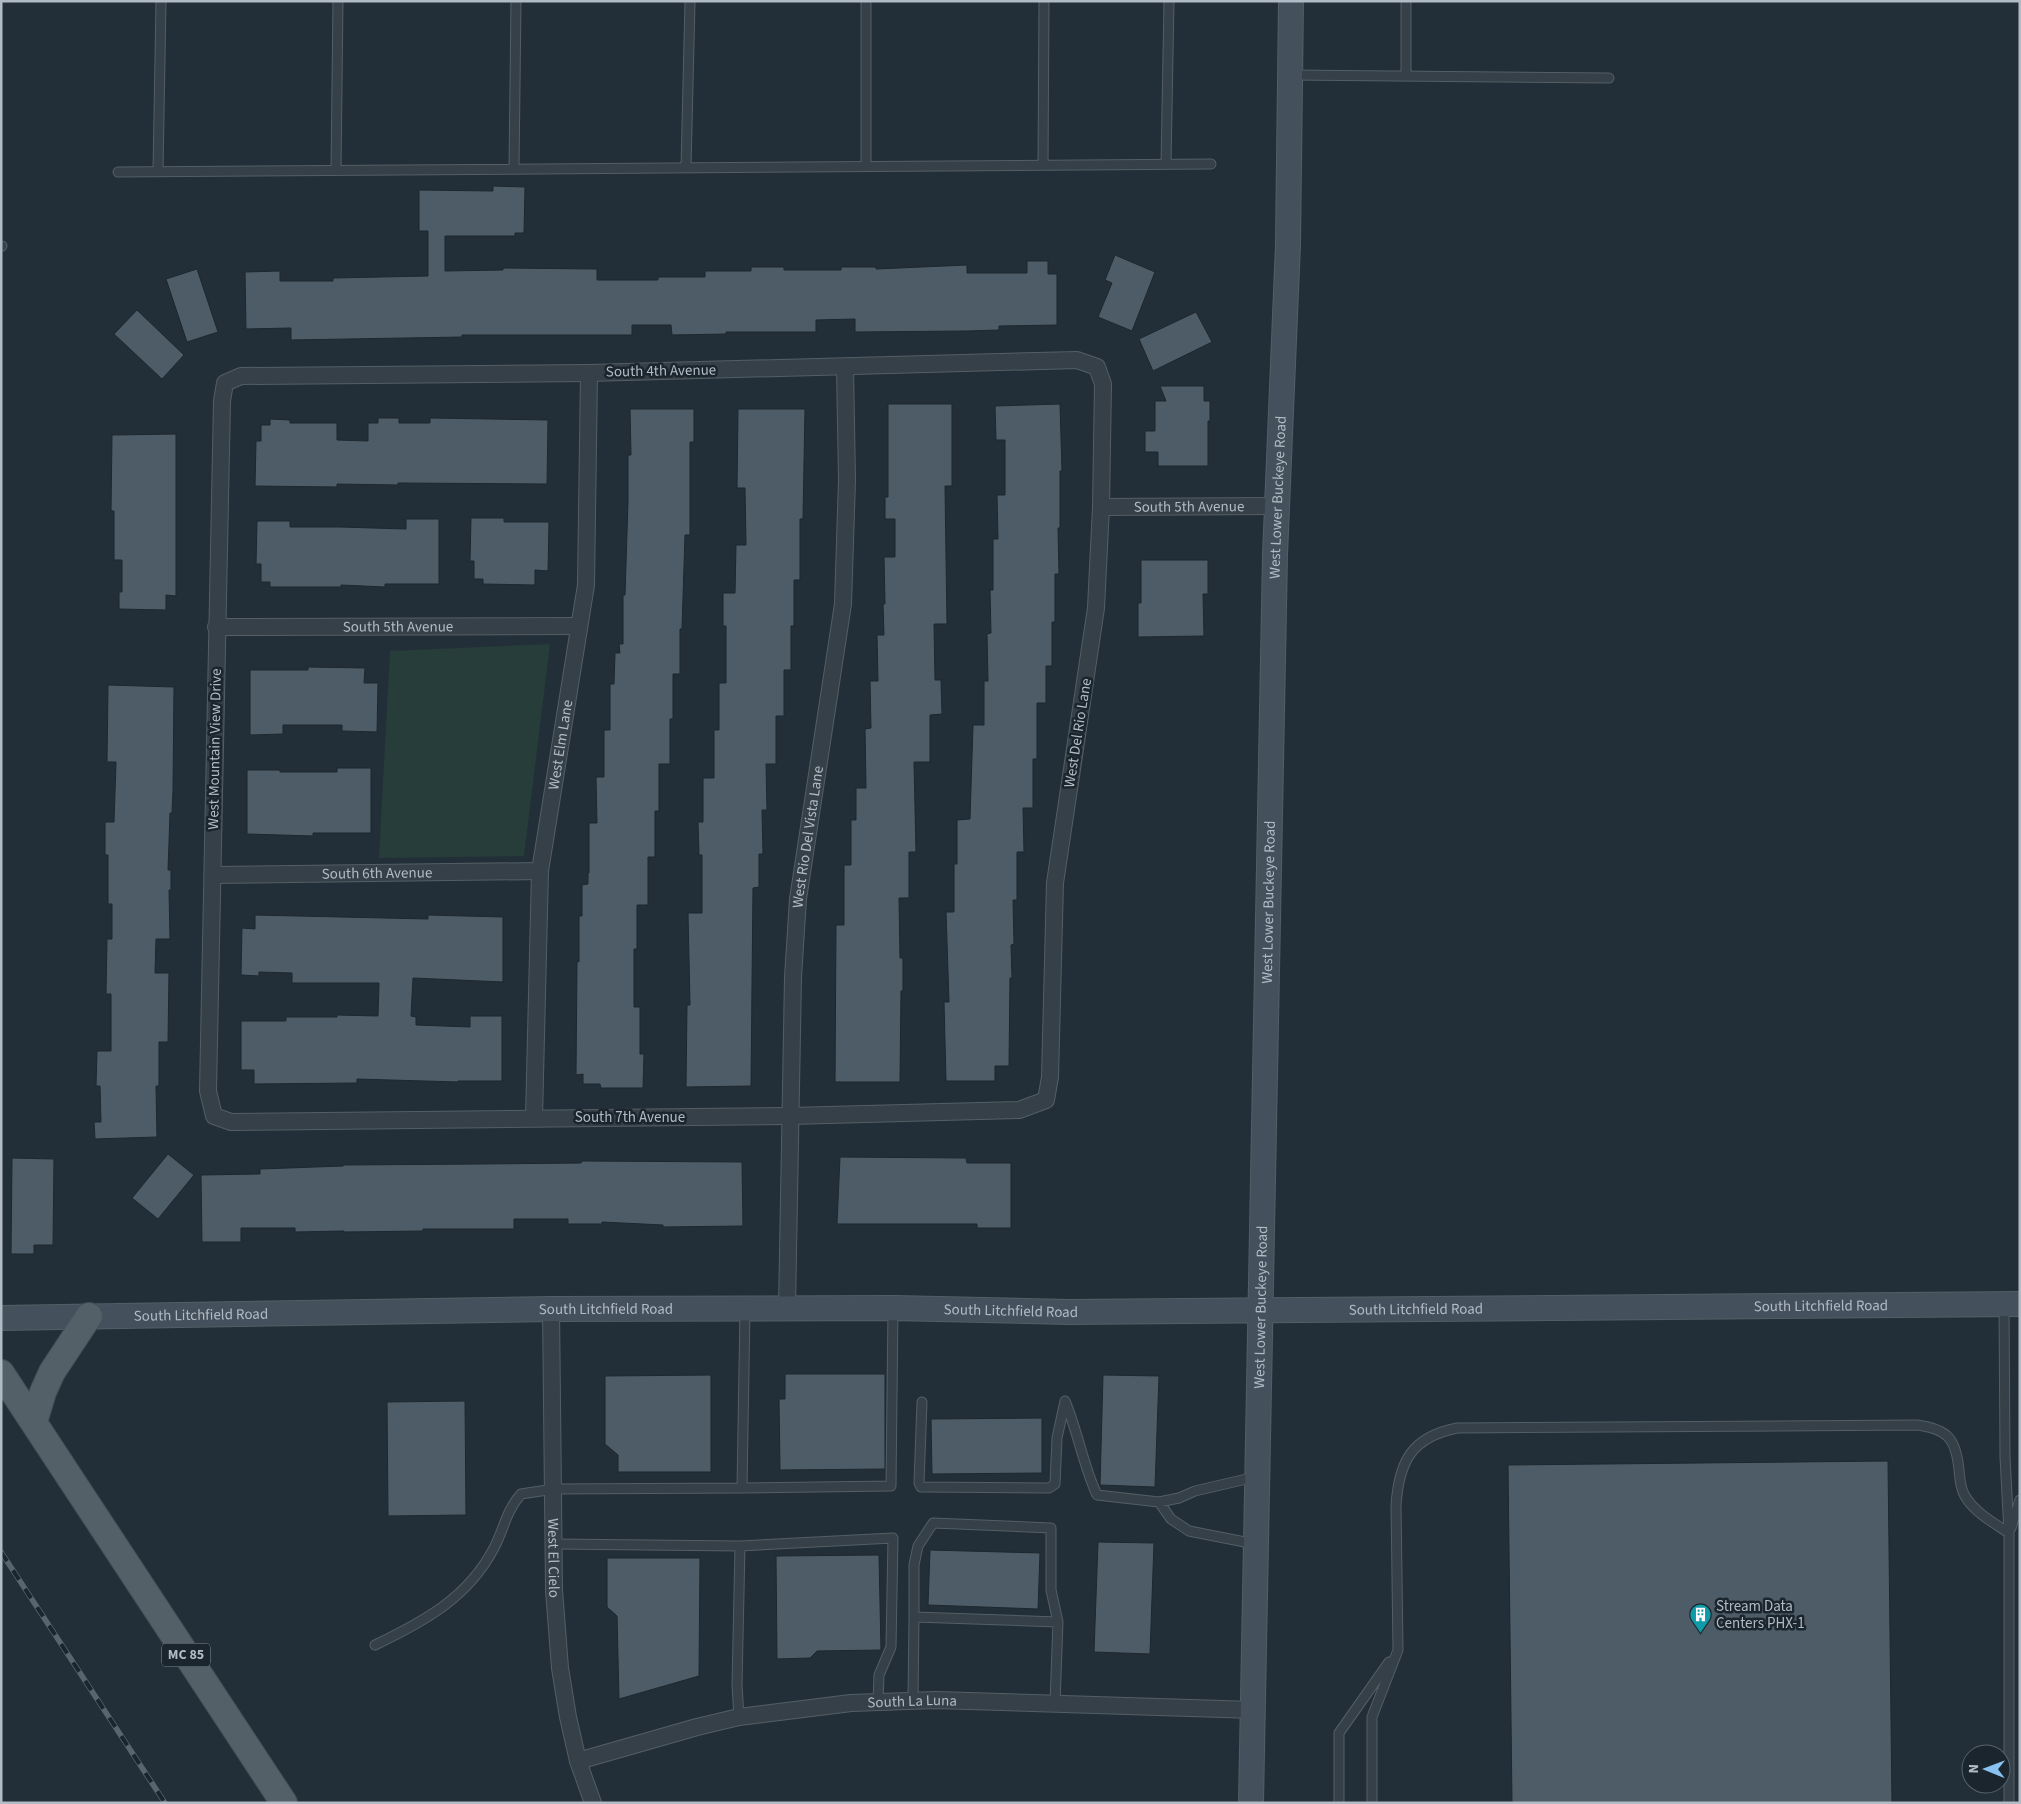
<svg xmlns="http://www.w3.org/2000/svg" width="2021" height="1804" viewBox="0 0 2021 1804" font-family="'Source Sans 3',sans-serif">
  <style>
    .green { fill: #273d3a }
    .building { fill: #4e5c67; stroke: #1d272f }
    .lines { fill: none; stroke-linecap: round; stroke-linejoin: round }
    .lane-casing { stroke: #545e66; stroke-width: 11 }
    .street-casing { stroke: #545e66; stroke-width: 18 }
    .secondary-casing { stroke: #545e66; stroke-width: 26 }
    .primary-casing { stroke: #424c55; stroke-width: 28 }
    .lane { stroke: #364048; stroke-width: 9 }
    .street { stroke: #364048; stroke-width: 16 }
    .secondary { stroke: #44505b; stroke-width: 24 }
    .primary { stroke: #546068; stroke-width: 26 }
    .rail-casing { stroke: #58656f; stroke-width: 5.5 }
    .rail { stroke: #1b252d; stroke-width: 4; stroke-dasharray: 11; stroke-linecap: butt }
    .labels { text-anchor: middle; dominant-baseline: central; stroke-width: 5; stroke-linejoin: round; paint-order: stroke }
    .shield { fill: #1b252d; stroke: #848e97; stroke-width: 1 }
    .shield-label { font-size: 14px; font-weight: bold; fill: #b1bbc5 }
    .street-label { font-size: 15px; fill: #b1bbc5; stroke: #1b252d }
    .poi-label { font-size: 15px; fill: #b1bbc5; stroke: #1b252d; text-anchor: start }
  </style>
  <rect width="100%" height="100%" fill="#232f38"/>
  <!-- green -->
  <path class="green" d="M550 644 524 856 379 858 390 651Z"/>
  <!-- building -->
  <path class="building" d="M493 186 525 187 524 233H515V236H445V271L503 270V268L597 269V280H658V277H705V271H751V267H784V270H841V267H876V269L967 265V273H1027V261H1048V274H1057V325L999 326V330L967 331 855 332V319L816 320V332H726V334L672 335 671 325H632V335H462V337L291 340V328L246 329 245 272 280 271V281H333V278L428 276V231H419V190L493 191Z
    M1115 255 1155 272 1132 331 1098 317 1112 283 1105 280Z
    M197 269 218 332 187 342 166 279Z
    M137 310 184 355 162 379 114 334Z
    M1196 312 1212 342 1153 371 1139 339Z
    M1160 386H1204V401H1210V421H1208V466H1158V452H1145V431H1155V401H1166Z
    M888 404H952V486H945L947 624H934L935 680H941L942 714 930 715V762H914L916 852H909V898H899L900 958H903V991H901L900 1082H835L836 925H844V865H851V820H856V788H866L865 729 871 728 870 681H878L877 635H884L883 604H885L884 557H895V519H885V497H888Z
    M1060 404 1062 471H1060V528H1058L1059 574H1055V622H1052V666H1046V703H1037V759H1033V808H1023L1024 852H1017V900H1013L1014 944 1011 945 1012 978H1010L1009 1066H995V1081H946L944 1002H949L946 912H954V864H957V820L970 819 973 725H984V681H988L987 634 991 633 990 590H993V539H998L997 495H1005V440H996L995 406Z
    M630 409H694V442H690V535H685L682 629H680V674H673V719H670V764H659V811H655V857H648V905H637V949H634V1007H640V1054H644L643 1088H601L600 1084H583V1074L576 1075 577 961 579 962V916H582V885L588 884V873H589V823H597L596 777H604V730H610V684H614L615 653H620L619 644H623V595H625L628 501V455H631Z
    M738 409H805L803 519H800V580H794V626H791V670H784V716H776V764H766L767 810H762L763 854H759V887L753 888 751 1086 686 1087 687 1005H690L688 913H702V855H699L698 822H703V778H714V730H719V683H726V626H723V593H735L736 545H746L745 488H737Z
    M378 418H399V423H430V418L548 420 547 484 398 483V485L337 484V487L255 486 256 441H261V425H270V419L290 420V423H337V440L368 441V423H378Z
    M176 434V596L166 595V610L119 609V592H122V560H114V511H111L112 435Z
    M471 518H504V522H549L548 571 535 570V585L483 584V579H474V561H470Z
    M406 519H439V584H385V587L341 585V587H270V582H261V564H256L257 521H290V527H340L406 529Z
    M1141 560H1208V594H1203L1204 636 1138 637V603H1141Z
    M308 667 365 668 364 683H378L377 732 342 731V725H283V734L250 735V670H308Z
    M108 685 174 687 173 791 172 813H170L168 870H171V890H169L170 939H156L155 973H169L168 1042H159V1086H156L157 1137 95 1139 94 1122H101L100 1086H96L97 1051H111V994H106L107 939H112V904H108V855H105V822H114L116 762H107Z
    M337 768H371V833H313V836L247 834V770H280V772H337Z
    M255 915 428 919V915L503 917V982L413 978 411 1016 416 1017V1025L470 1027V1016H502V1081H458V1082L357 1079V1083L254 1084V1070H241V1021H286V1017H337V1015L378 1016 379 983H292V973L259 972V976L241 975 242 928 255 929Z
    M168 1154 194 1175 158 1219 132 1198Z
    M840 1157 966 1158 967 1163H1011V1228H977V1224H837Z
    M12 1158 54 1159 53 1245H34V1254H11Z
    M582 1161 742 1162 743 1226 663 1227V1225L602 1222V1224H568V1219H514V1229H423V1231L344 1232V1231L295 1232V1228H241V1242H202L201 1175 260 1174V1169L343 1166V1165L481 1164 581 1163Z
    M785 1374H885V1469L780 1470 779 1399H785Z
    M711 1375V1472H618V1455L605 1444V1376Z
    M1103 1375 1159 1376 1155 1487 1100 1485Z
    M465 1401 466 1515 388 1516 387 1402Z
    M1042 1418V1473L932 1474 931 1419Z
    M1888 1461 1892 1803H1512L1508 1465Z
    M1098 1542 1154 1543 1150 1654 1094 1652Z
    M930 1550 1040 1553 1038 1609 928 1605Z
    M879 1555 881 1650 817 1651 810 1658 777 1659 776 1556Z
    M607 1558H700L699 1676 619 1699 617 1616 607 1607Z"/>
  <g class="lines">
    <defs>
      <path id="lane" d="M1406 1V76
        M1290 75 1609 78
        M1166 164 1169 1
        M1043 165 1044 1
        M866 166V1
        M686 168 690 1
        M514 169 516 1
        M336 170 338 1
        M158 171 161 1
        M118 172 1211 164
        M1 246H2
        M2004 1304 2005 1457 2009 1533
        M1065 1401C1078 1432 1083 1465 1097 1495L1159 1502 1179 1498 1195 1491 1255 1477
        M922 1402 919 1483 921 1487 1049 1488 1055 1484 1057 1438 1065 1401
        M742 1488 891 1486 893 1308
        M1159 1502 1171 1519 1189 1531 1255 1544
        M2011 1528 2020 1500
        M554 1544 740 1546 737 1685 739 1717
        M740 1546 893 1538 891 1647 879 1675 878 1702
        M914 1617V1565L918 1546 933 1523 1051 1528V1590L1058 1622
        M375 1645C423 1622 468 1598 494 1548 504 1529 506 1511 521 1494L554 1489 742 1488 745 1309
        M913 1700 914 1617 1058 1622 1055 1703
        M1339 1803V1733L1389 1662
        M1372 1803V1717L1398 1650 1396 1505C1399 1461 1412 1437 1457 1428L1917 1425C1948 1429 1956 1439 1959 1470 1960 1479 1960 1488 1965 1496 1974 1512 1994 1523 2009 1533V1803"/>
      <g id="street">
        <path d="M1077 360 1097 367 1103 384 1101 507 1096 608 1055 883 1050 1077 1046 1100 1019 1110 790 1116 231 1122 214 1116 208 1091 222 401 225 383 241 376 589 373Z"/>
        <path id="s1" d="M1101 507 1277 506"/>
        <path id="s2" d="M216 627 579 626"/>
        <path id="s3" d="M213 875 540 871"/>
        <path id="s4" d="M534 1118 540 871 586 585 589 373"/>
        <path id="s5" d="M787 1308 793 977 798 899 843 604 847 480 845 367"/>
        <path id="s6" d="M551 1309 554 1590 560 1668 568 1717 578 1761 593 1803"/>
        <path id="s7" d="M578 1761 697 1727 739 1717 851 1703 936 1700 1254 1710"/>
      </g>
      <g id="secondary">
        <path id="s8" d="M1 1318 551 1309 893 1308 1069 1312 2020 1304"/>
        <path id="s9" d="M1251 1803 1275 555 1288 244 1291 1"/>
      </g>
      <path id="primary" d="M1 1373 284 1803
        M34 1422 43 1392 52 1372 89 1316"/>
    </defs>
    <!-- lane casing -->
    <use href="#lane" class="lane-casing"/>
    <!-- street casing -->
    <use href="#street" class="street-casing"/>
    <!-- secondary casing -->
    <use href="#secondary" class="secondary-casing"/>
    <!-- primary casing -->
    <use href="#primary" class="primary-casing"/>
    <!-- lane -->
    <use href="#lane" class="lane"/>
    <!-- street -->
    <use href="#street" class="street"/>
    <!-- secondary -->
    <use href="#secondary" class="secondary"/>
    <!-- primary -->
    <use href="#primary" class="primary"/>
    <defs>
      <path id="rail" d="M1 1552 165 1803"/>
    </defs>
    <!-- rail casing -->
    <use href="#rail" class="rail-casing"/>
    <!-- rail -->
    <use href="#rail" class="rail"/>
  </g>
  <!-- icons -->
  <defs>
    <symbol id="building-pin" viewBox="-11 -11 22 30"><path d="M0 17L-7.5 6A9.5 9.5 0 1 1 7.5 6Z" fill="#0f9aa8" stroke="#1b252d"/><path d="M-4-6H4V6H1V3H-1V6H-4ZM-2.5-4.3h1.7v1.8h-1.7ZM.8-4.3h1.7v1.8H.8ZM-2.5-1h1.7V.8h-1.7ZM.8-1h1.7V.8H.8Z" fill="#fff"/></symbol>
  </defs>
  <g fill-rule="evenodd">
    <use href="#building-pin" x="1688" y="1602" width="25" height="34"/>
  </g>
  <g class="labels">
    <!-- shield labels -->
    <rect class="shield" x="162" y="1643.5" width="48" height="23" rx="4"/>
    <g class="shield-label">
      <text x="186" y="1655">MC 85</text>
    </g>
    <!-- street labels -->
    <g class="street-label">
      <text transform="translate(661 371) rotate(-1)">South 4th Avenue</text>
      <text stroke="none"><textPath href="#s9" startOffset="1306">West Lower Buckeye Road</textPath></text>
      <text stroke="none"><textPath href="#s1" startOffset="88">South 5th Avenue</textPath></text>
      <text stroke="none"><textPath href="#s2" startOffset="182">South 5th Avenue</textPath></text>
      <text transform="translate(1078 733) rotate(-81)">West Del Rio Lane</text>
      <text stroke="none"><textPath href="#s4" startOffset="375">West Elm Lane</textPath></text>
      <text transform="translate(215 749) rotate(-89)">West Mountain View Drive</text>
      <text stroke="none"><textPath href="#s5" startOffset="472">West Rio Del Vista Lane</textPath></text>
      <text stroke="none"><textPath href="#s3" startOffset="164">South 6th Avenue</textPath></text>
      <text stroke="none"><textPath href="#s9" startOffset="901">West Lower Buckeye Road</textPath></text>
      <text x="630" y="1117">South 7th Avenue</text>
      <text stroke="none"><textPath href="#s8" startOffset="1820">South Litchfield Road</textPath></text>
      <text stroke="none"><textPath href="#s9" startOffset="496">West Lower Buckeye Road</textPath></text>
      <text stroke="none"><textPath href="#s8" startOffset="605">South Litchfield Road</textPath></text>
      <text stroke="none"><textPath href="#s8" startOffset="1010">South Litchfield Road</textPath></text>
      <text stroke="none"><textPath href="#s8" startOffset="1415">South Litchfield Road</textPath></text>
      <text stroke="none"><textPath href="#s8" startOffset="200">South Litchfield Road</textPath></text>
      <text stroke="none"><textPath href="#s6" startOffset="249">West El Cielo</textPath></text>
      <text stroke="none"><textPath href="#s7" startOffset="341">South La Luna</textPath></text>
    </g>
    <!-- poi labels -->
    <g class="poi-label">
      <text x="1716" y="1606">Stream Data<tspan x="1716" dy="17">Centers PHX-1</tspan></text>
    </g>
  </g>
  <!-- border -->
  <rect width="2021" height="1804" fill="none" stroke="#b1bbc5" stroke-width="5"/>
  <!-- north arrow -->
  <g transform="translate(1986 1769) rotate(271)"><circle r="24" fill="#1b252d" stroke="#57616a"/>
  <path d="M0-4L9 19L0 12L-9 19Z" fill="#89c2f1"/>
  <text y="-8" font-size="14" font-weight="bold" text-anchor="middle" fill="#b1bbc5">N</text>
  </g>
</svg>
